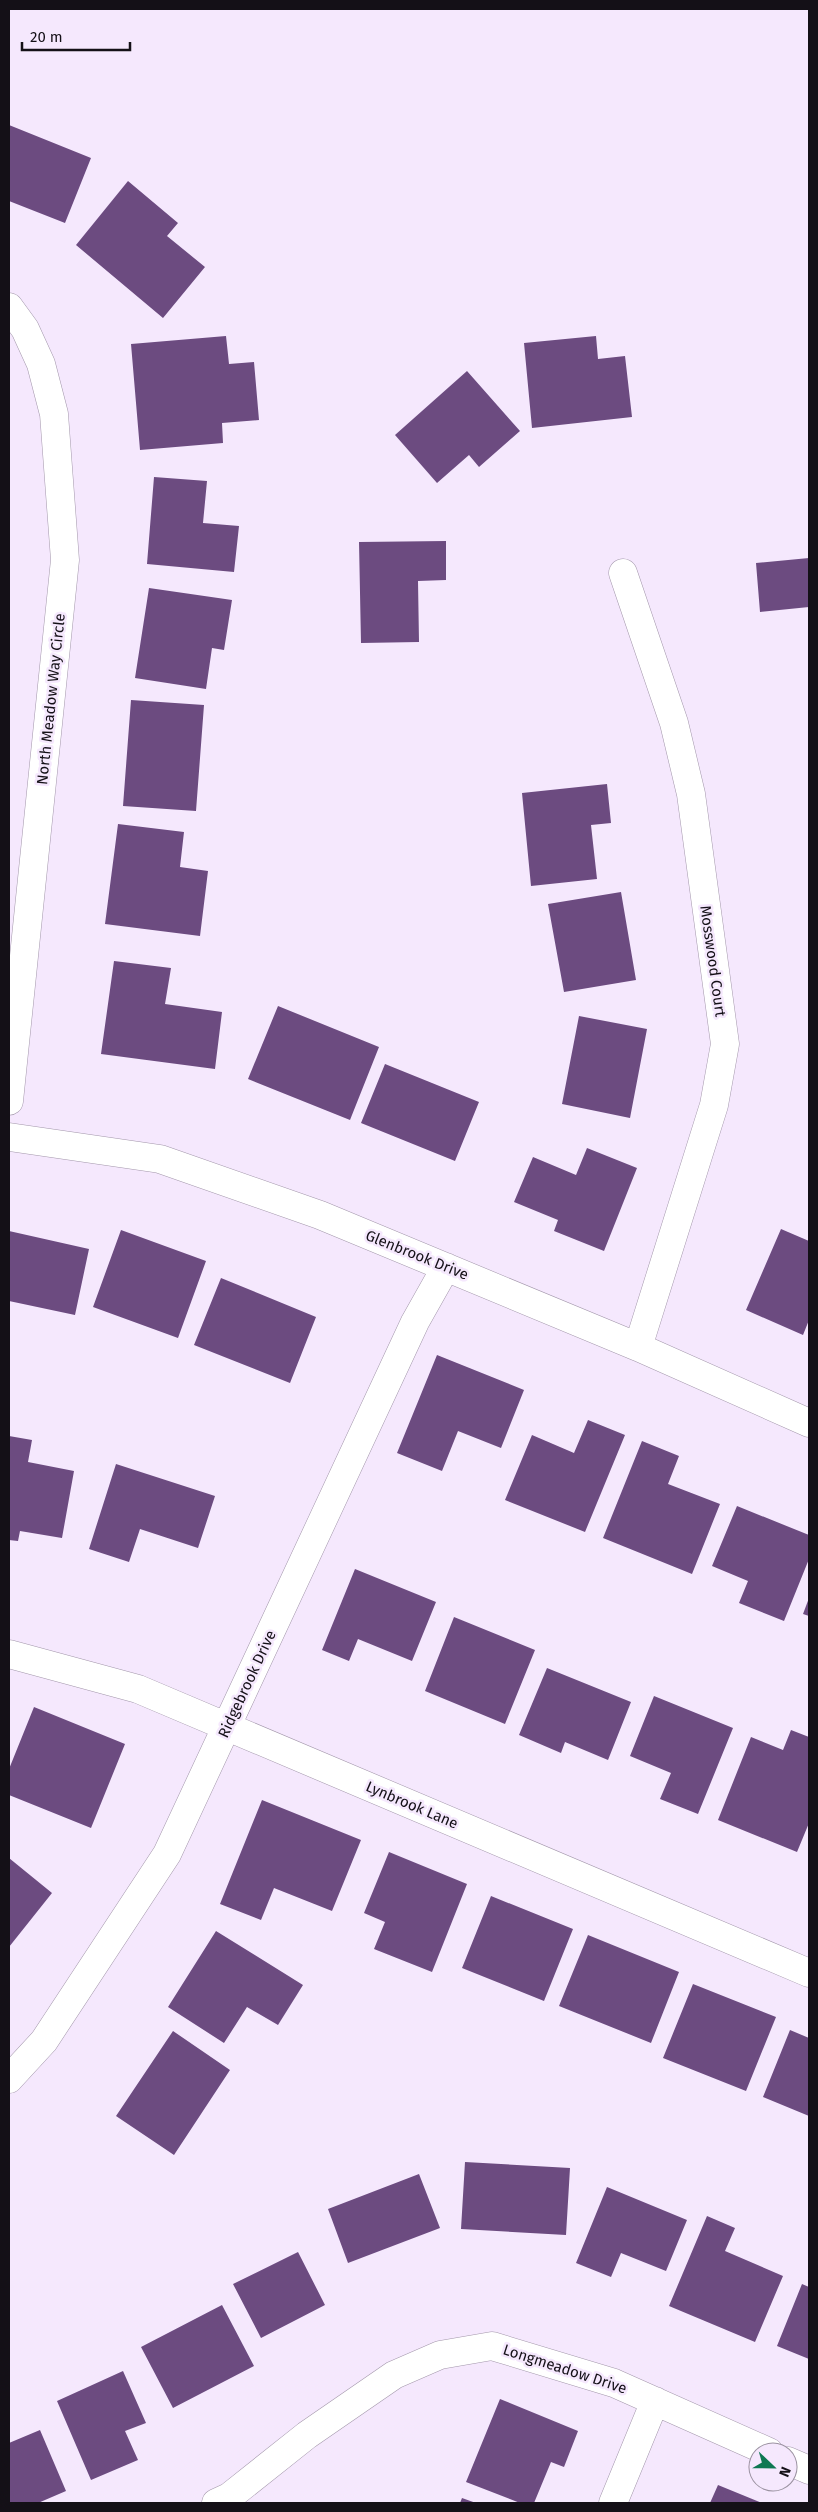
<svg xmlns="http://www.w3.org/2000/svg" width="818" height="2512" viewBox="0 0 818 2512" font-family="'Fira Sans',sans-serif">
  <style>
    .building { fill: #6c4b80 }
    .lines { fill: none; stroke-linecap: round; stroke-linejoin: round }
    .minor-casing { stroke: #a397ab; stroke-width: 29 }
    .minor { stroke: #fff; stroke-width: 28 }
    .labels { text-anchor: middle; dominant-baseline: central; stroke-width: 5; stroke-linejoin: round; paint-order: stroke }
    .street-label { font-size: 15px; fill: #141017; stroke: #f5e8fd }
  </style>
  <rect width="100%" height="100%" fill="#f5e8fd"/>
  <!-- building -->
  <path class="building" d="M9 125 91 158 65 223 9 201Z
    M128 181 178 223 167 236 205 267 163 318 76 245Z
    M226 336 229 364 254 362 259 420 222 423 223 443 140 450 131 344Z
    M596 336 598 359 625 356 632 417 532 428 524 343Z
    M467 371 520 431 479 467 469 455 437 483 395 435Z
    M154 477 207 481 203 523 239 526 234 572 147 564Z
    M446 541V580L418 581 419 642 361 643 359 542Z
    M809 558V607L760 612 756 563Z
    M149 588 232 600 224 650 212 648 206 689 135 678Z
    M131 700 204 705 196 811 123 806Z
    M607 784 611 823 591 825 597 879 531 886 522 793Z
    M118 824 184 832 180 867 208 871 200 936 105 924Z
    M621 892 636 980 564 992 548 904Z
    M114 961 171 968 165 1004 222 1012 215 1069 101 1054Z
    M278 1006 379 1047 350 1120 248 1079Z
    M579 1016 647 1029 630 1118 562 1104Z
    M385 1064 479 1102 455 1161 361 1123Z
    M587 1148 637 1168 604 1251 554 1231 558 1220 514 1202 533 1157 576 1175Z
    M781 1229 809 1241V1320L803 1335 746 1310Z
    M121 1230 206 1261 178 1338 93 1307Z
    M9 1231 89 1249 75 1315 9 1301Z
    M221 1278 316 1317 290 1383 194 1345Z
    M437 1355 524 1390 501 1448 458 1431 442 1471 397 1453Z
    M588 1420 625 1435 585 1532 505 1500 532 1435 574 1453Z
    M9 1436 32 1440 28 1462 74 1471 62 1538 20 1531 18 1541 9 1540Z
    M642 1441 679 1456 668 1484 720 1504 692 1574 603 1538Z
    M116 1464 215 1496 198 1548 140 1529 129 1562 89 1549Z
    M737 1506 809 1535V1559L784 1621 739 1603 748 1581 712 1566Z
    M355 1569 436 1602 412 1661 358 1639 349 1661 322 1650Z
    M809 1598V1616L803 1614Z
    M454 1617 535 1650 505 1724 425 1691Z
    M547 1668 631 1702 608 1760 565 1742 561 1753 519 1735Z
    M654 1696 733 1728 698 1814 660 1799 671 1773 630 1756Z
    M34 1707 125 1744 91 1828 9 1795V1769Z
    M791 1730 809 1737V1823L797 1852 718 1820 751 1737 783 1750Z
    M262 1800 361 1840 332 1911 274 1888 261 1920 220 1904Z
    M389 1852 467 1884 432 1972 374 1949 385 1922 364 1913Z
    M9 1858 52 1893 9 1947Z
    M491 1896 573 1929 544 2001 462 1968Z
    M216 1931 303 1985 278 2025 247 2007 224 2043 168 2007Z
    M588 1935 679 1972 651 2043 559 2006Z
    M693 1984 776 2017 746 2091 663 2058Z
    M790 2030 809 2038V2116L763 2097Z
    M173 2031 230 2070 174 2155 116 2116Z
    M465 2162 570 2168 566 2235 461 2229Z
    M419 2174 440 2228 348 2263 328 2209Z
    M607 2187 687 2220 666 2271 621 2253 611 2277 576 2263Z
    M707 2216 735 2228 725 2251 783 2276 755 2342 669 2306Z
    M298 2252 325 2305 261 2338 233 2284Z
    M802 2284 809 2287V2359L777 2346Z
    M222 2305 254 2366 173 2408 141 2347Z
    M123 2371 146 2423 125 2431 138 2460 91 2480 57 2401Z
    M500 2399 578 2431 564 2467 551 2462 534 2503H520L466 2482Z
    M40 2430 66 2491 38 2503H9V2443Z
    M718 2485 762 2503H710Z
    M462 2498 476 2503H460Z"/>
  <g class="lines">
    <defs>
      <path id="minor" d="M9 307 25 329 41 364 54 414 65 560 9 1101
        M623 573 674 723 691 794 725 1044 714 1105 638 1347
        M9 1137 160 1159 320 1215 638 1347 809 1423
        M9 1654 138 1689 809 1973
        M9 2079 44 2041 167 1854 415 1322 446 1267
        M788 2461 809 2470
        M216 2503 229 2497 307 2435 394 2375 440 2355 492 2346 614 2383 769 2452
        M613 2503 655 2401"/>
    </defs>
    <!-- minor casing -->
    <use href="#minor" class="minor-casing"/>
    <!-- minor -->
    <use href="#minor" class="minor"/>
  </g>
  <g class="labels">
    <!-- street labels -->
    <g class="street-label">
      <text transform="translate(51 699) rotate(-84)">North Meadow Way Circle</text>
      <text transform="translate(713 961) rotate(82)">Mosswood Court</text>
      <text transform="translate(417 1255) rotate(22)">Glenbrook Drive</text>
      <text transform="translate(247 1684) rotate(-65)">Ridgebrook Drive</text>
      <text transform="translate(412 1805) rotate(23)">Lynbrook Lane</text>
      <text transform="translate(565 2369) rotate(18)">Longmeadow Drive</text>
    </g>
  </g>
  <!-- border -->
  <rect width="818" height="2512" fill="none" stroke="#141017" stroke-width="20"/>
  <!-- north arrow -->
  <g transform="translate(773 2467) rotate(112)"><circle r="24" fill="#f5e8fd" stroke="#9b92a1"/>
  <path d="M0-4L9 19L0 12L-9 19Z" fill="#0e7852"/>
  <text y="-8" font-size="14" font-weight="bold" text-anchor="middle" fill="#141017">N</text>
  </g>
  <!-- scale -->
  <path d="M22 42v8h108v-8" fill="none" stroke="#141017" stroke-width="2.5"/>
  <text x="30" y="42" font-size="15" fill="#141017" stroke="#f5e8fd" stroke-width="4" paint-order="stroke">20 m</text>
</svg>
